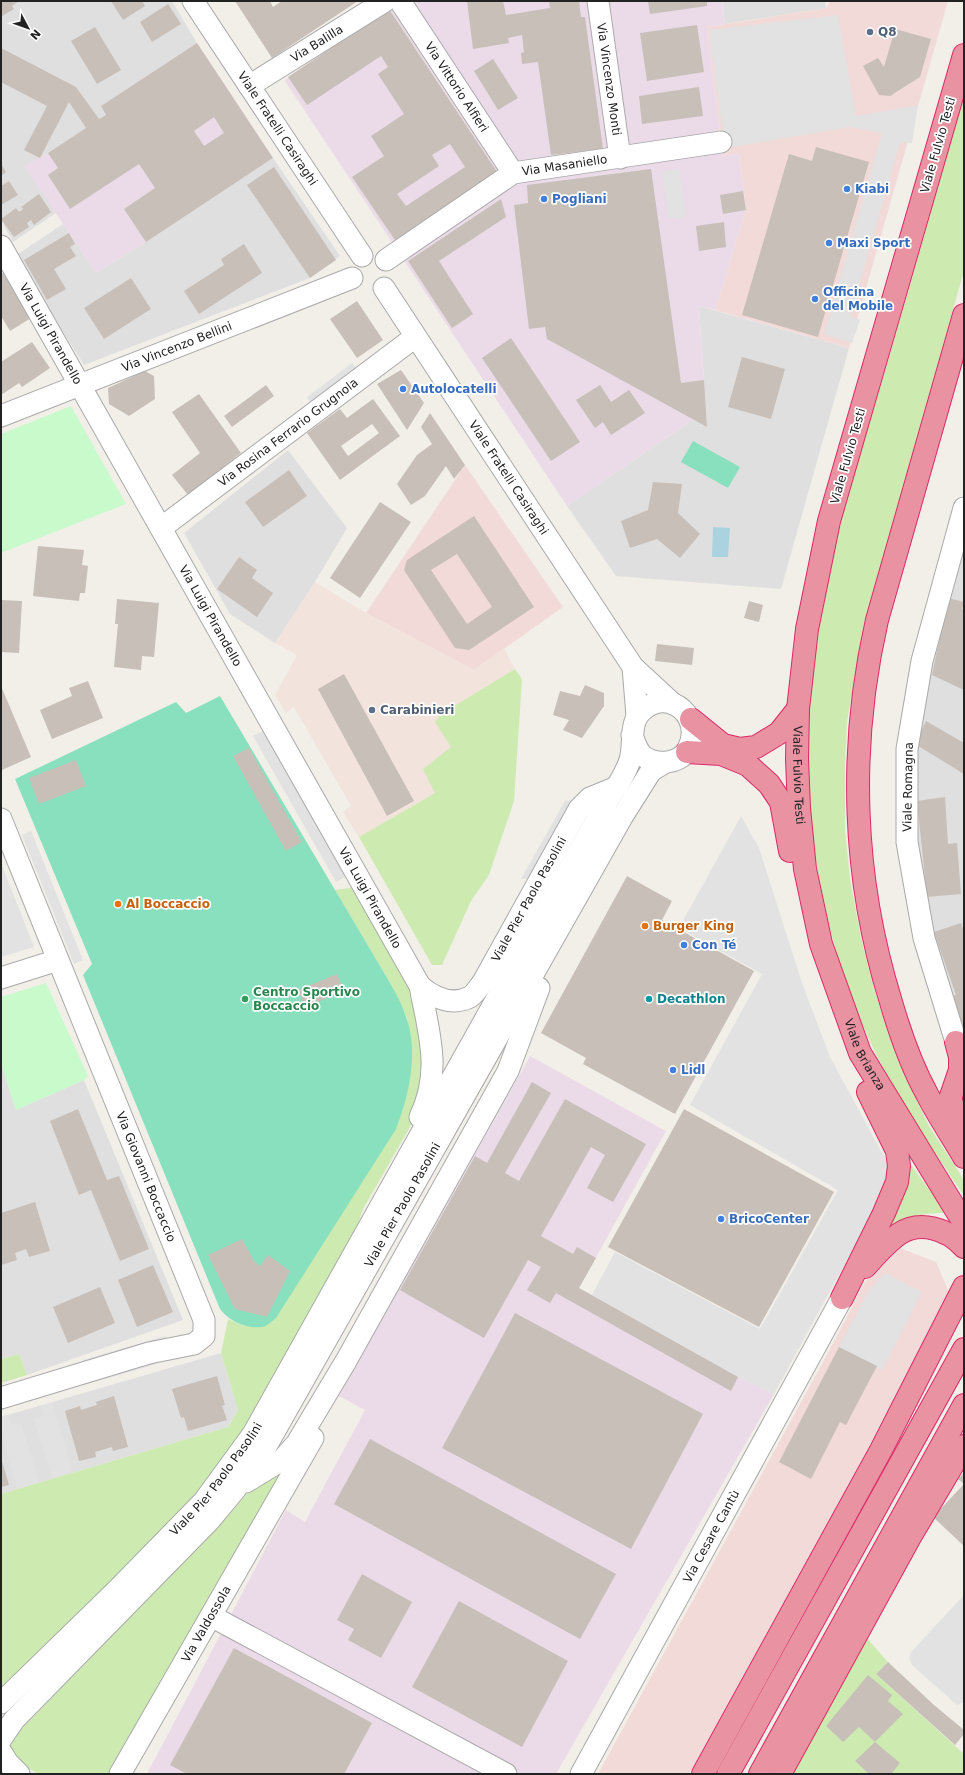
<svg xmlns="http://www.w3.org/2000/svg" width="965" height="1775" viewBox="0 0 965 1775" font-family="'DejaVu Sans',sans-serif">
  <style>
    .residential { fill: #e0dfdf }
    .commercial { fill: #f2dad9 }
    .industrial { fill: #ebdbe8 }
    .military { fill: #f3e3dd }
    .grass { fill: #cdebb0 }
    .park { fill: #c8facc }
    .pitch { fill: #88e0be }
    .parking { fill: #e2e2e2 }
    .water { fill: #aad3df }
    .building { fill: #c7bfb8; fill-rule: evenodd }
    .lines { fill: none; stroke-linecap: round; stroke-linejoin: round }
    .minor-casing { stroke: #a9a9a9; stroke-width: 23 }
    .highway-casing { stroke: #dc2a67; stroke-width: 24 }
    .minor { stroke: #fff; stroke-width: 21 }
    .highway { stroke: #e892a2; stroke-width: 22 }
    .service-dot { fill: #5c6f8a; stroke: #fff; stroke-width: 1.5 }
    .shop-dot { fill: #3f7fe0; stroke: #fff; stroke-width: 1.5 }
    .food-dot { fill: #e8710a; stroke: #fff; stroke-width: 1.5 }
    .leisure-dot { fill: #2e9e5b; stroke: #fff; stroke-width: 1.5 }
    .culture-dot { fill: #0f9aa8; stroke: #fff; stroke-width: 1.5 }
    .labels { text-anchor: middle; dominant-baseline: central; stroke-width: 3.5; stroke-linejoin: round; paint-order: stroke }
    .service-label { font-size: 12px; font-weight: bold; fill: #4e5e75; stroke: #fff; text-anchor: start }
    .street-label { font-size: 12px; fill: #222; stroke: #fff }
    .shop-label { font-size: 12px; font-weight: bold; fill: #366cbe; stroke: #fff; text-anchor: start }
    .food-label { font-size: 12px; font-weight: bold; fill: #c56008; stroke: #fff; text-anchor: start }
    .leisure-label { font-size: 12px; font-weight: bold; fill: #27864d; stroke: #fff; text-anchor: start }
    .culture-label { font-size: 12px; font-weight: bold; fill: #0d838f; stroke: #fff; text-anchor: start }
  </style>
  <rect width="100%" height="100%" fill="#f2efe9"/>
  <!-- residential -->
  <path class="residential" d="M1 1H172L197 43 101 106 106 115 48 153 25 166 56 213 13 242 1 220Z
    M722 1H825L826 8 725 24Z
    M273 158 340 256 310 278 84 365 15 256 63 224 96 273 146 242Z
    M699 306 849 348 781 589 616 576 567 506 694 419 707 426Z
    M288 450 347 528 315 582 275 643 230 614 184 533Z
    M964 524V1055L910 843 909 750Z
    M1 1064 16 1110 84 1080 183 1320 27 1375 19 1354 1 1359Z
    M221 1353 238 1410 228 1427 1 1494V1417Z"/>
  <!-- commercial -->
  <path class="commercial" d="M830 1H948L849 348 715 310 746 210 739 153 723 157 707 27 826 8Z
    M465 465 563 607 474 670 366 613Z
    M900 1248 936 1262 949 1292 861 1461 689 1774H598L836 1338 864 1283Z"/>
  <!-- industrial -->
  <path class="industrial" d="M402 1H722L725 24 707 27 723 157 739 153 746 210 715 310 699 306 707 427 694 419 567 506 285 81 288 77Z
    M197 43 273 158 146 242 96 273 24 166 48 153 106 115 101 106Z
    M530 1056 666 1131 579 1288 738 1377 774 1394 556 1774H147L286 1510 305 1522 365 1410 339 1396Z"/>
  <!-- military -->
  <path class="military" d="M315 582 366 613 474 670 504 648 515 669 441 714 451 747 435 793 359 837 343 812 351 806 294 707 286 713 275 695 297 655 275 643Z"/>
  <!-- grass -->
  <path class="grass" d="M964 94V271L863 627 847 722 845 766V830L850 879 861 938 874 989 887 1029 909 1084 929 1126 964 1180V1196C928 1141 889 1087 863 1026 816 916 801 797 811 679 812 663 813 648 815 632 818 615 823 598 826 581 842 509 865 439 886 368 913 277 938 185 964 94Z
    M515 669 522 679 514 801 489 875 471 901 442 965H432L359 837 435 793 423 769 451 747 435 722 441 714Z
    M356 887 414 993 423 1028 424 1097 410 1127 363 1209 349 1251 248 1429 200 1492 1 1694V1494L228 1427 238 1410 221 1353 228 1319 244 1326 411 1046 407 1018 389 981 335 890Z
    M912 1166 946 1213C915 1213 908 1218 883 1235L907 1168Z
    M19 1354 27 1375 1 1383V1359Z
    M284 1470 109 1774H39L12 1760 8 1743 229 1515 249 1491Z
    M865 1636 888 1662 876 1674 964 1754V1774H790Z"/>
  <!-- park -->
  <path class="park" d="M71 406 126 504 1 553V434Z
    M46 983 88 1076 84 1080 16 1110 1 1064V997Z"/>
  <!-- pitch -->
  <path class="pitch" d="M693 441 740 467 728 488 681 462Z
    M220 696 389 981C395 992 402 1004 406 1017 419 1052 409 1096 396 1129L276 1318C272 1321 267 1326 263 1327 246 1329 230 1322 220 1309L83 975 92 964 15 779 176 702 186 713Z"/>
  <!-- parking -->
  <path class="parking" d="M838 15 856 116 918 105 912 143 900 142 850 316 860 320 852 343 824 334 882 133 850 127 725 148 709 30Z
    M679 169 686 217 669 219 662 171Z
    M352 363 358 371 312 405 307 397Z
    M263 731 346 876 336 882 253 736Z
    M574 800 531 878 521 879 565 801Z
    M741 816 759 848 802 983 830 1057 887 1162 891 1176 872 1214 774 1394 738 1377 592 1295 615 1252 760 1329 838 1190 690 1105 762 974 679 928Z
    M31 831 83 960 74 964 22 835Z
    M1 863 34 947 1 957Z
    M885 1273 922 1292 882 1370 839 1347 869 1290Z
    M165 1336 171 1340 79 1367 83 1360Z
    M151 1360 157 1364 84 1385 82 1380Z
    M52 1402 73 1472 52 1478 34 1419 44 1416 41 1406Z
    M7 1415 11 1425 21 1423 39 1482 17 1489 1 1433V1417Z
    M964 1595V1702L957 1705 912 1665 909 1658 911 1652Z"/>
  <!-- water -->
  <path class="water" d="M713 527 730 528 728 557H712Z"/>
  <!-- building -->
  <path class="building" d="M1 1H19L12 6 14 9 2 16Z
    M111 1H142L145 6 123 20Z
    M235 1H270L273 7 282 1H358L272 58Z
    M467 1H503L506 15 550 8 549 1H579L581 17H585L603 149 551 155 538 62 522 64 521 53 524 52 522 35 508 38 509 43 473 49Z
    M648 1H707V6L650 14Z
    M168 4 181 24 152 42 140 22Z
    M389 9 497 172 395 240 352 177 384 156 371 136 404 114 378 74 388 67 381 56 307 105 288 77ZM450 144 465 167 406 206 397 194 439 166 432 155Z
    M697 25 704 72 647 81 640 33Z
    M95 27 121 70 97 84 71 41Z
    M895 29 931 39 920 77 890 96 879 95 863 66 878 58 884 67Z
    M197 43 273 158 146 242 124 209 155 188 139 164 70 209 48 175 58 168 48 153 86 128 69 102 40 158 24 150 47 106 1 82V48L76 87 99 119 106 115 101 106ZM214 117 224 133 204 146 194 131Z
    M493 59 518 98 498 110 474 71Z
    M699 87 703 116 642 124 639 96Z
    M816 147 869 162 818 337 742 315 789 154 812 161Z
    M1 164 6 172 1 176Z
    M274 167 336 260 310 278 247 185Z
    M651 169 681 383 704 380 707 427 547 339 545 327 529 329 514 205 528 203 527 185Z
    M9 181 18 195 1 205V186Z
    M743 191 746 210 723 214 720 195Z
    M39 194 51 212 34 225 31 220 27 223 29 227 14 237 1 219 16 208 19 212 23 209 21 207Z
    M501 199 506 217 439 261 473 314 452 328 408 261Z
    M724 222 726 247 699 251 696 226Z
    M69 233 75 244 70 247 76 256 54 269 66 289 47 300 24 260Z
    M244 244 262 273 199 314 184 291 224 265 221 259Z
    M3 273 31 318 10 331 1 316V274Z
    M131 278 151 309 104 339 84 308Z
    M357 301 383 340 357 358 330 319Z
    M511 338 580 442 551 461 482 358Z
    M32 342 50 368 22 387 19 383 1 395V362Z
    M742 357 785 369 771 419 728 407Z
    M401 370 424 403 407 430 377 384Z
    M145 371 154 376 155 399 129 416 109 404 108 388Z
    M266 385 274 396 232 427 224 416Z
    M600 385 611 402 629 390 645 413 611 435 603 422 595 428 576 400Z
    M199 394 241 453 188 495 172 475 200 453 172 412Z
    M373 399 400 436 340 480 307 433 340 409 347 418ZM372 424 379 433 348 456 341 446Z
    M430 413 465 465 454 479 446 466 425 496 411 505 397 484 417 455 432 444 421 427Z
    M289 470 307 496 263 527 245 502Z
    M653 482 682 484 678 513 700 534 680 558 657 539 630 548 621 521 648 510Z
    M380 502 411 522 360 598 330 578Z
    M474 516 534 607 469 650 455 648 404 570 407 560ZM457 554 492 607 467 624 431 570Z
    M38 546 84 550 82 565 88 566 85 593H80L79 601 33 596Z
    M239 557 257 570 252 578 273 593 257 617 217 589Z
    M948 598 964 602 962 609 964 610V690L932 675Z
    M117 599 159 603 154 657 142 656 141 670 114 667 118 624H115Z
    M1 600 22 601 19 653 1 652Z
    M749 601 763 605 759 622 744 618Z
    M657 644 694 648 692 665 655 661Z
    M344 674 414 801 387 816 318 689Z
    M88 681 103 718 52 739 40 710 72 696 69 688Z
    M585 685 604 693V706L582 738 563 730 569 720 553 715 560 691 580 696Z
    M1 686 31 757 2 770 1 768Z
    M926 721 964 743V774L915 744Z
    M249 748 302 842 286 851 233 756Z
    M76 760 86 786 39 804 29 778Z
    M945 797 948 844 957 843 961 894 927 897 917 801Z
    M627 876 672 901 662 920 754 971 675 1114 583 1064 586 1058 541 1033Z
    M961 923 964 932V1024L959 1026 949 997 956 995 934 932Z
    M337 974 344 991 305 1007 298 990Z
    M532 1082 551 1093 505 1173 519 1181 565 1099 646 1144 613 1202 587 1188 605 1155 591 1147 541 1236 573 1254 577 1247 596 1258 579 1288 738 1377 731 1391 556 1293 550 1303 527 1290 541 1267 528 1260 484 1338 400 1290 475 1156 487 1163Z
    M78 1109 107 1180 119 1176 149 1249 120 1261 91 1190 79 1195 50 1121Z
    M684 1109 834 1192 759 1327 608 1247Z
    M35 1202 50 1251 29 1257 26 1249 15 1253 17 1260 1 1265V1213Z
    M242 1239 254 1261 260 1266 268 1255 290 1271 267 1317 235 1309 208 1255Z
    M153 1265 173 1312 137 1327 118 1280Z
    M100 1287 115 1323 68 1343 53 1307Z
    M515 1313 703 1414 631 1549 442 1448Z
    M839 1347 877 1366 846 1425 840 1422 811 1479 779 1462Z
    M217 1376 225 1405 222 1406 227 1420 188 1431 184 1417 181 1418 172 1389Z
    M114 1396 128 1447 113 1451 112 1447 95 1452 96 1457 79 1461 65 1411 80 1406 81 1410 97 1405 96 1402Z
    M370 1439 616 1574 580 1639 334 1504Z
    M1 1458 9 1485 1 1487Z
    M964 1473V1546L933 1517 964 1484 958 1479Z
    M362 1574 412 1602 381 1658 348 1640 354 1629 337 1620Z
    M459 1601 568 1661 522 1747 412 1687Z
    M234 1648 372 1723 344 1774H187L170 1765Z
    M888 1662 934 1705 964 1730V1734L955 1745 876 1674Z
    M868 1675 892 1695 888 1701 903 1714 875 1742 859 1727 843 1742 826 1726Z
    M875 1742 900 1763 891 1774H869L855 1761Z"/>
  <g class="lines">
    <defs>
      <g id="minor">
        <path id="s1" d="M193 1 362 256"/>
        <path id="s2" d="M400 1 513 173"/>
        <path id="s3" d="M598 1 620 158"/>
        <path id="s4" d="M249 86 385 1"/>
        <path id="s5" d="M1 246 420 986C429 1034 442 1071 420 1117"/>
        <path id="s6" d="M386 260 513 173 721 142"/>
        <path id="s7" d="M384 288 633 667 673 704"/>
        <path id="s8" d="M1 416 352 278"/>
        <path d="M964 508 922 661 907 749V842L924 938 956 1042H964"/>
        <path id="s9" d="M161 528 415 337"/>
        <path d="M633 667 637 716"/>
        <path id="s10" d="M1 819 204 1320V1336L194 1344 149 1353 1 1398"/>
        <path d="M1 978 58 960"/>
        <path id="s11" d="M420 986C434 998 452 1006 470 997 475 994 479 987 483 982L579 809 590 798 617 787"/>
        <path d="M246 1482 282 1460 297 1443 346 1361 508 1071 539 988"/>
        <path d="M211 1616 506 1774"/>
        <path id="s12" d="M1 1703 116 1591 204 1501 253 1434 608 800C617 787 625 775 630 760 635 743 628 721 644 709 671 687 704 719 688 749 680 764 657 766 643 756 637 751 635 743 632 735"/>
        <path id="s13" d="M1 1739 14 1720 209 1521 234 1491 264 1450 622 817 651 771 664 763"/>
        <path d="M1 1752 8 1763 19 1774"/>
        <path id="s14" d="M120 1774 313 1438"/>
        <path id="s15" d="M581 1774 842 1298"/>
      </g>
      <g id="highway">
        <path id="s16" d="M964 55 829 521 807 629 798 709 797 759 799 808 805 869 821 944 860 1053 964 1223"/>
        <path d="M964 315 877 620C848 747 852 877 891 1002 900 1033 911 1065 927 1094 938 1116 952 1136 964 1157"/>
        <path d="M691 719 723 745 740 749 756 747 779 733 798 709"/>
        <path d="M687 752 721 754 748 765 769 784 781 802 790 851"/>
        <path d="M956 1042 960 1057V1070L950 1099 964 1132"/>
        <path d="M865 1267C875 1256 886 1243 899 1234 920 1220 948 1229 964 1247"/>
        <path d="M842 1298 884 1213 897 1182 899 1166 897 1151 868 1092"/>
        <path d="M703 1774 881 1450 964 1287"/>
        <path d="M728 1774 964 1349"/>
        <path d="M760 1774 964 1405"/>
        <path d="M780 1774 910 1537 964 1446"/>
      </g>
    </defs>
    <!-- minor casing -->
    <use href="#minor" class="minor-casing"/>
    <!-- highway casing -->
    <use href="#highway" class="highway-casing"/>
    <!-- minor -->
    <use href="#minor" class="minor"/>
    <!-- highway -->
    <use href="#highway" class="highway"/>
  </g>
  <!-- markers -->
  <g class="service-dot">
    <circle cx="870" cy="32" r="4"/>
    <circle cx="372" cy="710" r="4"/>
  </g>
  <g class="shop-dot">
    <circle cx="847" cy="189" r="4"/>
    <circle cx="544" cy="199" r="4"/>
    <circle cx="829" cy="243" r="4"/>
    <circle cx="815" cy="299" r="4"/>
    <circle cx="403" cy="389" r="4"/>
    <circle cx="684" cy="945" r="4"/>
    <circle cx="673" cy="1070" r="4"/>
    <circle cx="721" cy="1219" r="4"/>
  </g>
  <g class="food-dot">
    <circle cx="118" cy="904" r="4"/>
    <circle cx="645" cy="926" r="4"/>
  </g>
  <circle class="leisure-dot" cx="245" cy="999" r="4"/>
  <circle class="culture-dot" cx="649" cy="999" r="4"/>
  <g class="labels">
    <!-- service labels -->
    <g class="service-label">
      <text x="878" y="32">Q8</text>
      <text x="380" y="710">Carabinieri</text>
    </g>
    <!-- street labels -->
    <g class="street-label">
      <text stroke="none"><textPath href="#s4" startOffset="80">Via Balilla</textPath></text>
      <text stroke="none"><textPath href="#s3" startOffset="79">Via Vincenzo Monti</textPath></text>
      <text stroke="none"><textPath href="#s2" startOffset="103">Via Vittorio Alfieri</textPath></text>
      <text stroke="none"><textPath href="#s1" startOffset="153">Viale Fratelli Casiraghi</textPath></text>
      <text transform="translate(938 145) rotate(-74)">Viale Fulvio Testi</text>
      <text stroke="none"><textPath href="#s6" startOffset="206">Via Masaniello</textPath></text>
      <text stroke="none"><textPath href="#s5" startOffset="101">Via Luigi Pirandello</textPath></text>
      <text stroke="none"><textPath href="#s8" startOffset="189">Via Vincenzo Bellini</textPath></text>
      <text stroke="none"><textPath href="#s9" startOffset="159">Via Rosina Ferrario Grugnola</textPath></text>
      <text transform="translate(848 456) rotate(-74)">Viale Fulvio Testi</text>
      <text stroke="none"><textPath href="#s7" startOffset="227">Viale Fratelli Casiraghi</textPath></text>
      <text stroke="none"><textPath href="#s5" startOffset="425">Via Luigi Pirandello</textPath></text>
      <text stroke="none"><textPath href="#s16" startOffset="742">Viale Fulvio Testi</textPath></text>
      <text transform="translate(908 787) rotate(-89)">Viale Romagna</text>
      <text stroke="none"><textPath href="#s5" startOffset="749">Via Luigi Pirandello</textPath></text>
      <text stroke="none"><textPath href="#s11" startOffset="169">Viale Pier Paolo Pasolini</textPath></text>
      <text stroke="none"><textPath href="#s16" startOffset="1032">Viale Brianza</textPath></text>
      <text stroke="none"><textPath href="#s10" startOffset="386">Via Giovanni Boccaccio</textPath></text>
      <text stroke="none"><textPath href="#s13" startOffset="673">Viale Pier Paolo Pasolini</textPath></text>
      <text stroke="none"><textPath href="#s12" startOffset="311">Viale Pier Paolo Pasolini</textPath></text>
      <text stroke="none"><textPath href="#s15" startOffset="271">Via Cesare Cantù</textPath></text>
      <text stroke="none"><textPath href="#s14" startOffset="173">Via Valdossola</textPath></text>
    </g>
    <!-- shop labels -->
    <g class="shop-label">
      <text x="855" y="189">Kiabi</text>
      <text x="552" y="199">Pogliani</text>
      <text x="837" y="243">Maxi Sport</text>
      <text x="823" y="292">Officina<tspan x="823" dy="14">del Mobile</tspan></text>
      <text x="411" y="389">Autolocatelli</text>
      <text x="692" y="945">Con Té</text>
      <text x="681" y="1070">Lidl</text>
      <text x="729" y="1219">BricoCenter</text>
    </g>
    <!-- food labels -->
    <g class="food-label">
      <text x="126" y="904">Al Boccaccio</text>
      <text x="653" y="926">Burger King</text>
    </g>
    <!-- leisure labels -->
    <g class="leisure-label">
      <text x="253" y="992">Centro Sportivo<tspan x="253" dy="14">Boccaccio</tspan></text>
    </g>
    <!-- culture labels -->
    <g class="culture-label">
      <text x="657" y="999">Decathlon</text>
    </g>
  </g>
  <!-- border -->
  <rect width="965" height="1775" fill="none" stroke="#222222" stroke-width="4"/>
  <!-- north arrow -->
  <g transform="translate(28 28) rotate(131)" stroke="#ffffff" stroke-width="3" paint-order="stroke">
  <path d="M0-3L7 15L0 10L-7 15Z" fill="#222222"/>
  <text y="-6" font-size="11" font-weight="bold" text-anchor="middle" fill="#222222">N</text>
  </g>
</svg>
